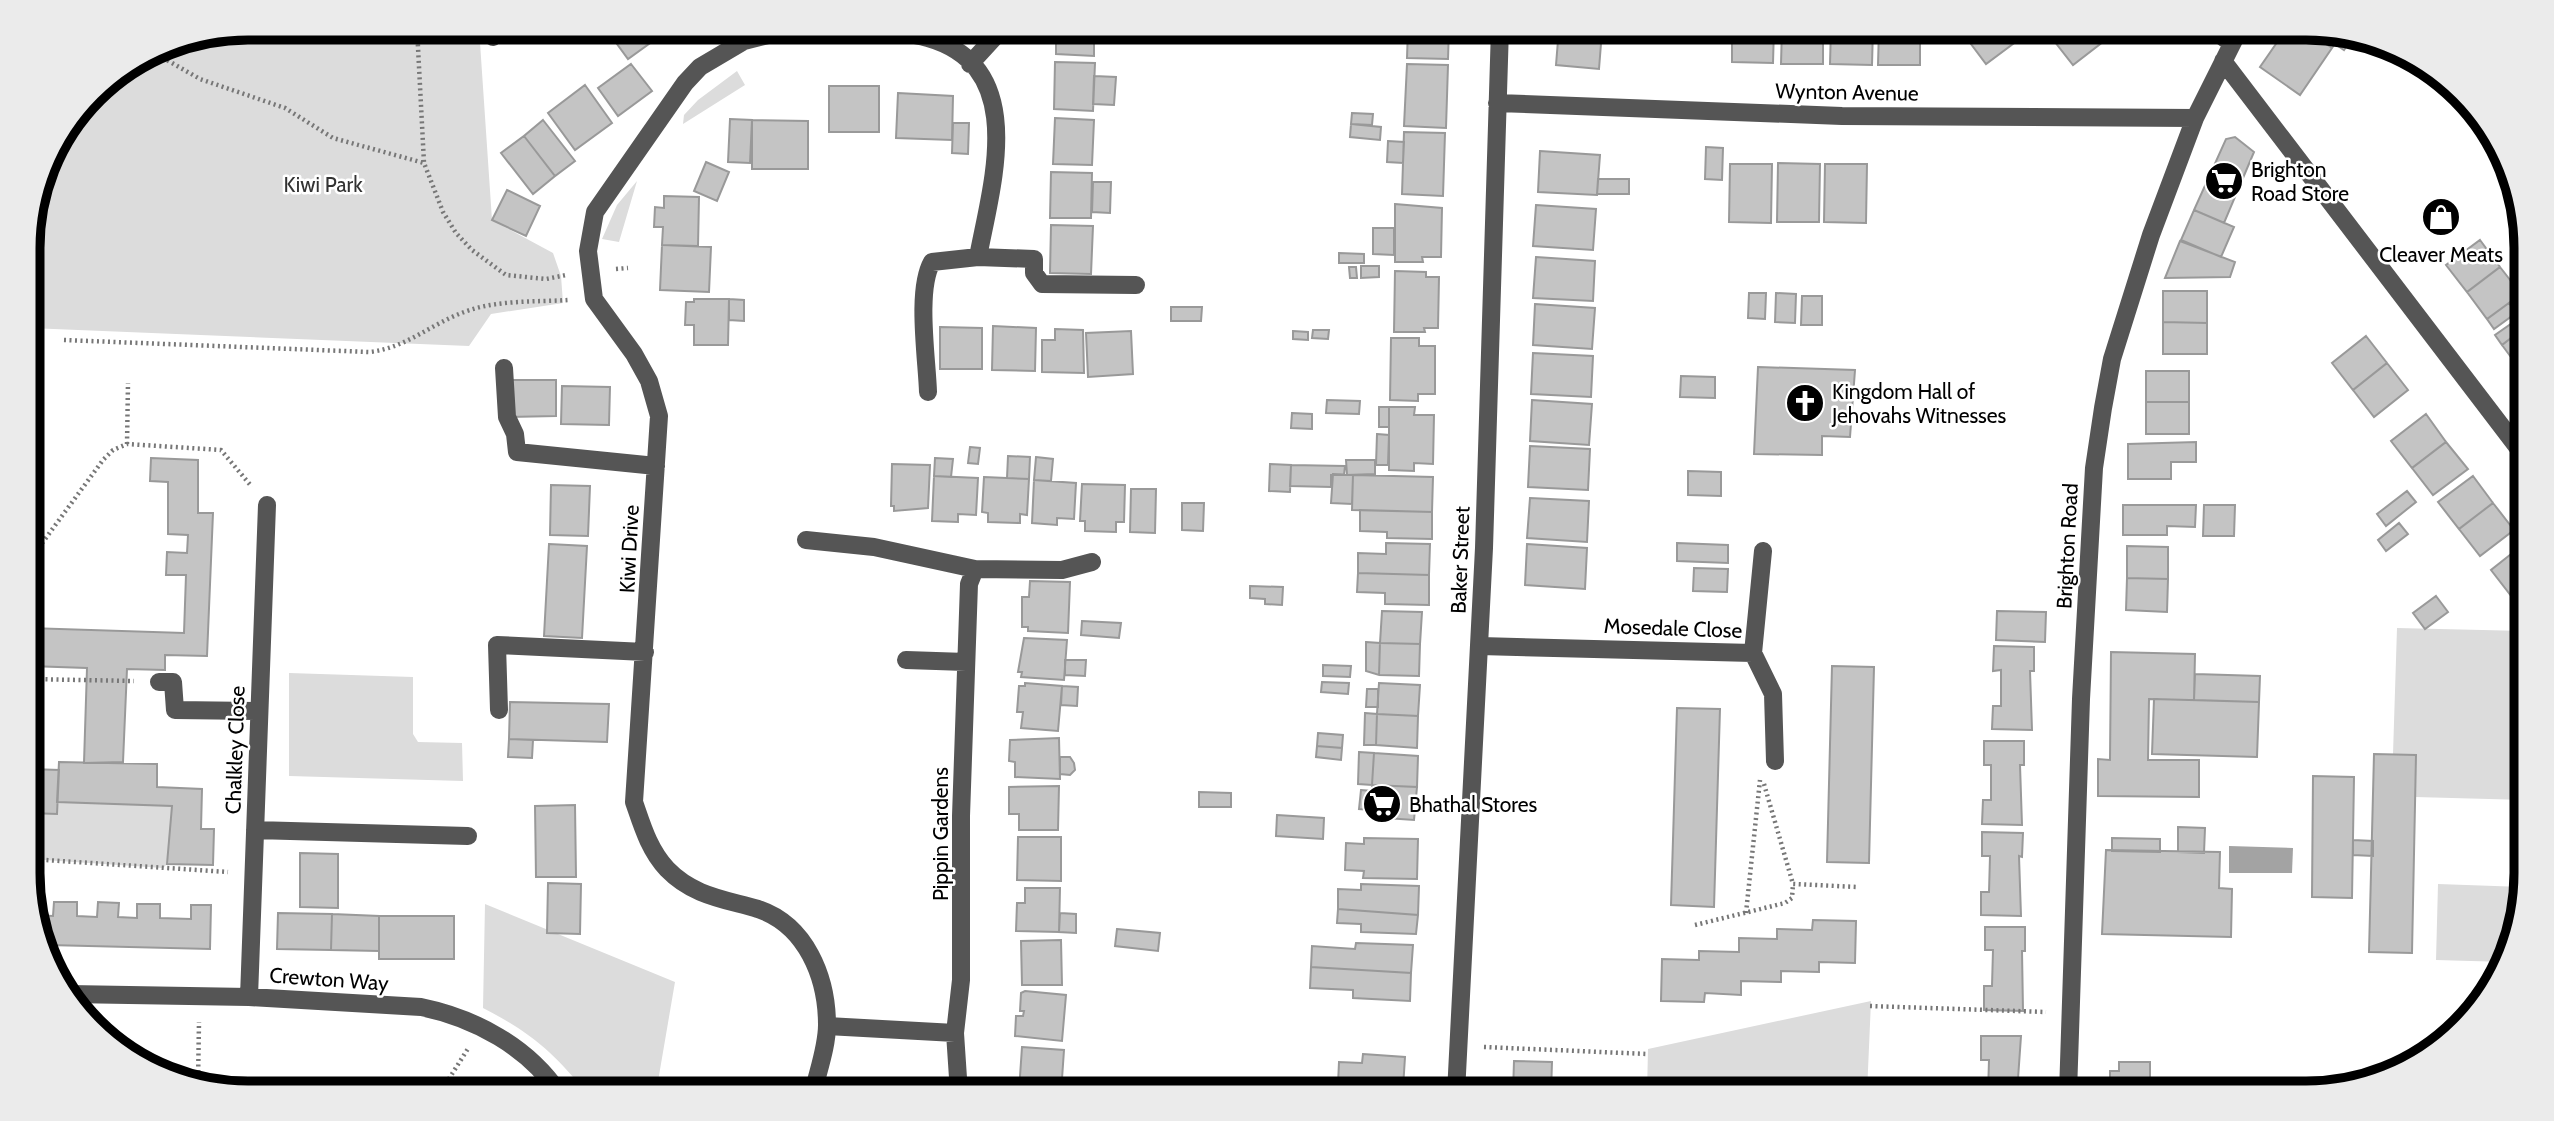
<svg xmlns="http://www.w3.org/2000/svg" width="2554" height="1121" viewBox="0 0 2554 1121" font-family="Cabin,sans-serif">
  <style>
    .green { fill: #dcdcdc }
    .water { fill: #a3a3a3 }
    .building { fill: #c4c4c4; stroke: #999; stroke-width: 2 }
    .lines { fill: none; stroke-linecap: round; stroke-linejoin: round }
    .path { stroke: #777; stroke-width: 4.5; stroke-dasharray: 2 3.5; stroke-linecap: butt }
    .minor { stroke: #555; stroke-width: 18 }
    .labels { text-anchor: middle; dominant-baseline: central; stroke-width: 5; stroke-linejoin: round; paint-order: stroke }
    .street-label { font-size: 21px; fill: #000; stroke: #fff }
    .poi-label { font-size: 21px; fill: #000; stroke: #fff; text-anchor: start }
    .park-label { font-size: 21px; fill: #333; stroke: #fff }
    .rim { fill: none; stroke: #000; stroke-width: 9 }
  </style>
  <rect width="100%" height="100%" fill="#fff"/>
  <!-- green -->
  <path class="green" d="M248 28H479L492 220 553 253 561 276 563 303 491 314 469 346 29 328V234L51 151 103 83 164 45Z
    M737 71 745 85 683 124 684 115 698 100Z
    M637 181 619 242 602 239 617 205Z
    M2397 628 2525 631 2526 800 2415 797 2416 755 2393 754Z
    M289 673 413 677V734L418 742 462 743 463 781 289 776Z
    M57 802 172 806 167 864 163 868 30 859V813L57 814Z
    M2438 884 2523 887 2509 957 2506 962 2436 960Z
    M485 904 675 982 656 1093H586C555 1053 528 1031 483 1008Z
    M1871 1001 1867 1093H1647L1648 1049Z"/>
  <!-- water -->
  <path class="water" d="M2229 846 2293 848 2292 873H2229Z"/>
  <!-- building -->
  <path class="building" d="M535 28H580L581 33 536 39Z
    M617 28H644L653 41 628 59 609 33Z
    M654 28H682L663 41Z
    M1056 28H1094V56L1056 54Z
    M1408 28H1449L1448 59 1407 58Z
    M1559 28 1602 31 1599 69 1556 65Z
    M1732 28H1774L1773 63 1732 62Z
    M1782 28H1823V64H1781Z
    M1831 28H1873L1872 65 1830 64Z
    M1879 28H1920V65H1878Z
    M1959 28H2033V29L1986 64Z
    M2044 28H2121L2073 65Z
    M2287 28H2303L2332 48 2300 95 2260 67Z
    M2303 28H2306L2353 37 2344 50 2335 44 2332 48Z
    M1055 62 1095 63 1093 111 1054 109Z
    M631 64 652 91 618 116 598 88Z
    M1407 64 1448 65 1446 128 1404 126Z
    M1094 76 1116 77 1114 105 1093 104Z
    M585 85 612 123 575 150 548 113Z
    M829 86H879V132H829Z
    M898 93 953 96 952 140 896 138Z
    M1352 113 1373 114 1372 125 1351 124Z
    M1055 118 1094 120 1092 165 1053 164Z
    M730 119 752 120 750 163 728 162Z
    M543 120 575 161 555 176 524 136Z
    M752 120 808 121V169H752Z
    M953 123H969L968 154 952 153Z
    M1351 124 1381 127 1380 140 1350 137Z
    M1404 132 1445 133 1443 196 1402 194Z
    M524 136 555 176 533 194 501 153Z
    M2235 137 2254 152 2224 223 2194 210 2226 139Z
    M1388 141 1404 142 1403 163 1387 162Z
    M1706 147 1723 148 1722 180 1705 179Z
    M1540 151 1600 155 1597 195 1538 192Z
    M706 162 729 172 717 201 694 191Z
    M1778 163 1820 164 1819 222H1777Z
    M1730 164H1772L1771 223 1729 222Z
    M1825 164H1867L1866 223 1824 222Z
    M1051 172 1092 173 1091 218H1050Z
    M1598 179H1629V194H1597Z
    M1093 182H1111L1110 213 1092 212Z
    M507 190 540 206 526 236 492 220Z
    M664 196 699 197 698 246 662 245 663 227H654L655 207 664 208Z
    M1395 204 1442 208 1441 257H1422L1423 262H1395Z
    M1536 205 1596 209 1593 250 1533 246Z
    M2194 210 2234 227 2221 257 2181 240Z
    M1051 225 1093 226 1091 274 1050 273Z
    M1373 228H1394V255L1373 254Z
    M2480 240 2500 267 2467 292 2446 265Z
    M2180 241 2235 262 2230 277 2165 278Z
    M662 245 711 247 709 292 660 290Z
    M1339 253 1364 254V263H1339Z
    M1536 257 1595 261 1593 301 1533 298Z
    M1361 266H1379V277L1361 278Z
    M1349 267H1356L1357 278H1350Z
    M2500 267 2521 294 2487 319 2467 292Z
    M1395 271 1426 272V277H1439L1438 328H1424L1425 332H1394Z
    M2163 291H2207V323L2163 322Z
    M1749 293H1766L1765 319 1748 318Z
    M1776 293 1796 294 1795 323 1775 322Z
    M1802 296H1822V325H1801Z
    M694 299H729L728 345H694V325H685L686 302H694Z
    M729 299 744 300V321L729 320Z
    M2509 303 2516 313 2494 329 2487 319Z
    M1535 304 1595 308 1592 349 1533 345Z
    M1171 307H1202L1201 321H1171Z
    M2518 319 2524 328 2502 345 2495 335Z
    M2163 322 2207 323V354H2163Z
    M993 326 1036 328 1035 371 992 370Z
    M940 327 982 328V369H940Z
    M2524 328 2525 370 2522 372 2502 345Z
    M1055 329 1083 330 1084 373 1042 372V340H1055Z
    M1313 330H1329L1328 339 1312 338Z
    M1131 331 1133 374 1088 377 1086 333Z
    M1293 331 1308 332V340L1293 339Z
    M2366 336 2387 363 2353 390 2332 363Z
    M1391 338H1419V346H1435V394H1418V401L1390 400Z
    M1533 353 1593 356 1591 397 1531 394Z
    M2387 363 2408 390 2374 417 2353 390Z
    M1758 367 1855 370 1850 437 1822 436V455L1754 454Z
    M2146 371H2189V402H2146Z
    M1681 376 1715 377V398L1680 397Z
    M508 380H556V416L508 417Z
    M562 386 610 387 609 425 561 424Z
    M1327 400 1360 401 1359 414 1326 413Z
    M1532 400 1592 404 1589 445 1530 441Z
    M2146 402H2189V434H2146Z
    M1379 407H1389V427H1379Z
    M1389 407H1415L1414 415H1434L1433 464 1414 463V471L1389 470Z
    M1292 413 1312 414V429L1291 428Z
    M2426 414 2446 442 2412 468 2391 441Z
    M1377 434 1389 435 1388 465H1376Z
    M2196 442V462H2171V479H2128V444Z
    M2446 442 2468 469 2433 495 2412 468Z
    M1530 446 1590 449 1588 490 1528 487Z
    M970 447 980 448 978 464 968 463Z
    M1008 456 1030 457 1029 479 1007 478Z
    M1036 457 1053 459 1051 481 1034 480Z
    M151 458 198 460V513H213L207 656 165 655V670L127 669 123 762 84 763 87 668 29 666V628L184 633 186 575H166L167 552 187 553 188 535 168 534V482L150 481Z
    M935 458 953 459 951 477 934 476Z
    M1346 460H1375V474L1347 475Z
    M892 464 930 465 928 508 894 511V506H891Z
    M1270 464 1291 465 1290 492 1269 491Z
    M1291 465 1345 466 1344 475H1331V487L1290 486Z
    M1688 471 1721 472V496L1688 495Z
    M1333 474 1353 475 1352 504 1331 503Z
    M1353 475 1433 477 1432 512 1352 510Z
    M934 476 978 478 976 515 958 514V522L932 521Z
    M2473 476 2493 503 2459 529 2438 502Z
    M984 477 1029 479 1027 515 1020 514V523L988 522V513L982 512Z
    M1034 480 1076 483 1074 519 1057 518V525L1032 523Z
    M1082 484 1125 485 1124 522H1116V532L1085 531V521H1080Z
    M551 485 590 486 588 536 550 535Z
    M1131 489H1156L1155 533 1130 532Z
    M2407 491 2416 502 2386 526 2377 514Z
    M1530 498 1589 501 1587 542 1527 538Z
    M1182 503H1204L1203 531 1182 530Z
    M2493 503 2514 530 2480 556 2459 529Z
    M2123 505H2196L2195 527 2167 526V535H2123Z
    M2204 505H2235L2234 536H2203Z
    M1360 510 1432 512V539L1387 538V532L1360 531Z
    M2399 523 2408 534 2386 551 2378 540Z
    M1386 543 1430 544 1429 575 1358 573V553L1386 554Z
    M1677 543 1728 545V563L1677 561Z
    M2525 543V587L2512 597 2491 570Z
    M549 544 587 546 582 638 544 636Z
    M1527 544 1587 548 1585 589 1525 585Z
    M2127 546 2168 547V579L2127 578Z
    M1694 568 1728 569 1727 592 1693 591Z
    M1358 573 1429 575V605L1385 604V593L1357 592Z
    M2127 578 2168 579 2167 612 2126 610Z
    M1030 581 1070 582 1068 633 1028 631V627H1022V597H1029Z
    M1250 586 1283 587 1282 605 1265 604V599L1250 598Z
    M2525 587V614L2512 597Z
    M2436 596 2448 612 2425 629 2413 613Z
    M1382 611 1422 612 1420 644 1380 643Z
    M1997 611 2046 612 2045 642 1996 640Z
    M1082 621 1121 623 1119 638 1081 635Z
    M1024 638 1067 640 1064 680 1021 677 1022 672H1018Z
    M1366 642 1380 643 1379 675 1366 671Z
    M1380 643 1420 644 1419 676 1379 675Z
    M1994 646 2034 647V671H2030L2032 730 1992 729 1993 706H2001V670L1993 671Z
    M2111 652 2195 654 2194 700 2149 699 2148 760H2199V797L2098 796V759L2110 760Z
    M1065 660H1086L1085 676 1065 675Z
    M1323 665 1351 666 1350 677 1323 676Z
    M1832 666 1874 667 1869 863 1827 862Z
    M2195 674 2260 676 2259 702 2194 700Z
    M1322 682 1349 683 1348 694 1321 692Z
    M1025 683 1062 686 1058 731 1021 728 1023 712H1017L1019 686H1025Z
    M1379 683 1420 685 1418 716 1377 714Z
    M1062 686 1078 687 1077 706 1061 705Z
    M1367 689H1378V707H1366Z
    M2154 699 2259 702 2257 757 2152 754Z
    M510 702 609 704 607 742 509 739Z
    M1677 708 1720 709 1714 907 1671 905Z
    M1365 713 1377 714 1376 745H1364Z
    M1377 714 1418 716 1417 748 1376 745Z
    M1318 733 1343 735 1342 748 1317 746Z
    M1059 738 1060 779 1015 777V762L1009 761 1010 740Z
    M509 739 533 740 532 758 508 757Z
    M1984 741H2024V765H2020L2022 825 1982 824 1983 800H1991V765H1984Z
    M1317 746 1342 748 1341 760 1316 757Z
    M1359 752 1374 753 1372 785 1358 784Z
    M1374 753 1418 756 1417 787 1372 785Z
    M2374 754 2416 755 2412 953 2369 952Z
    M1060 757H1070L1074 763 1075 770 1070 775 1060 774Z
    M59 762 157 764V787L202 789 201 829H214L213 865 167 864 172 806 57 802Z
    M30 769 59 770 57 814 30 813Z
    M2313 776 2354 777 2352 898 2312 897Z
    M1372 785 1417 787 1414 820 1371 817Z
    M1059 786 1058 830H1019V814H1009V787Z
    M1361 790 1372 791 1371 810 1359 809Z
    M1199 792 1231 793V807H1199Z
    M575 805 576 877H536L535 806Z
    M1277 815 1324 818 1323 839 1276 836Z
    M2178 827 2205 828 2204 853 2178 852Z
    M1982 832 2023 833 2022 857 2019 856 2021 916 1981 915V892H1989L1990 856H1982Z
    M1018 837H1061V881L1017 880Z
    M1364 838 1418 839 1417 879 1363 878 1364 871 1345 870 1346 843 1364 844Z
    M2112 838 2160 839V852L2112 851Z
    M2353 840 2373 841V856L2353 855Z
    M2106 850 2220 852 2219 888 2232 889 2231 937 2102 934Z
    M300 853 338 854V908L300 907Z
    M548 883 581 884 580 934 547 933Z
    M1361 884 1419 886 1418 915 1338 909V889L1361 890Z
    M1025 888H1060L1059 932 1016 931 1017 903H1025Z
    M54 902H77V916L97 917 98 902 119 903 118 917 137 918V904H160V918L191 919V905H211L210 949 48 945 36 915 53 916Z
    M1338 909 1418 915 1416 934 1361 932V924L1337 923Z
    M278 913 332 914 331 950 277 949Z
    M1060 913 1076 914V933L1059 932Z
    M332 914 379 916V951L331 950Z
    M379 916H454V959H379Z
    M1813 920 1856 921 1855 963 1819 962V972L1781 971V982L1741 981V995L1705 993 1704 1002 1661 1001 1662 959 1699 960V951L1739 952V938L1777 939V929L1812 930Z
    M1985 927H2025V951H2022L2023 1011 1984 1010V986H1992L1993 950H1985Z
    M1117 929 1160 933 1158 951 1115 946Z
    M1061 940 1062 985H1022L1021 941Z
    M1356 943 1413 945 1411 973 1311 967 1312 946 1355 949Z
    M1311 967 1411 973 1410 1001 1353 998V990L1310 988Z
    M1025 991 1066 995 1062 1041 1015 1036 1016 1016H1023L1024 1011H1020L1021 993Z
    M1981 1036H2021L2017 1093H1988L1989 1060H1981Z
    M1022 1047 1064 1050 1061 1093 1019 1091Z
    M1363 1054 1405 1057 1403 1088 1338 1084 1339 1062 1362 1063Z
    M1514 1061 1552 1062 1551 1093H1513Z
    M2119 1062H2150V1093H2110V1071H2119Z
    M1361 1086 1403 1088V1093H1361Z"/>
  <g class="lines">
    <!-- path -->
    <path class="path" d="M417 28 424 163 443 212 456 233 472 250 506 275 546 279 566 275
      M153 52 200 79 285 108 333 138 424 163
      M616 269 628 268
      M64 340 369 352C408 348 432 322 470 310 500 300 537 302 568 300
      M127 444 128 383
      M29 561 103 460 113 450 127 444 221 450 252 487
      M29 679 134 681
      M1764 784 1793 884
      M30 859 228 872
      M1746 913 1760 780
      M1695 925 1785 903 1792 898 1793 884 1858 887
      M1870 1006 2046 1012
      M1484 1047 1648 1054
      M198 1083 199 1022
      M440 1093 469 1047"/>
    <!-- minor -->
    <path class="minor" d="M492 28 493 37
      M797 28 744 41 700 67 685 83 595 212 588 251 594 299 634 354 649 381 659 416 634 802C642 825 649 850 667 869 693 896 724 899 758 909 806 925 827 977 827 1025 827 1047 818 1071 813 1093
      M848 28C874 30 902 31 928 38 1029 67 992 183 978 257
      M2211 28 2231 43
      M2223 61 2525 457
      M970 64 1003 28
      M1497 103 1842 116 2195 118
      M504 368 507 417 515 434 517 452 656 466
      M928 392C927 359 916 290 932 262L978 257 1034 259V273L1042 284 1136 285
      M806 540 874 547 975 569
      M1480 646 1753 653 1773 694 1775 761
      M1753 653 1763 551
      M906 660 966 662
      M159 682H173L175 710 259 711
      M499 710 497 645 645 652
      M255 830 468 836
      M69 994 249 997 421 1007C475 1018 528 1047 559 1093
      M249 997 267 505
      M827 1026 955 1033
      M959 1093 955 1033 961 980V816L969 584 975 569 1062 570 1092 562
      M1456 1093 1484 548 1500 28
      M2068 1093 2081 699 2094 468 2103 408 2112 359 2151 235 2195 118 2240 28"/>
  </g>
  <!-- icons -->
  <defs>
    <symbol id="supermarket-disc" viewBox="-11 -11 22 22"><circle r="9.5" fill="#000" stroke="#fff"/><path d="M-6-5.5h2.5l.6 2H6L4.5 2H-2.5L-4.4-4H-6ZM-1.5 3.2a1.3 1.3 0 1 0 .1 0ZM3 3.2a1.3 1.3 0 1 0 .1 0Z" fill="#fff"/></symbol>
    <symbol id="shop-disc" viewBox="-11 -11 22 22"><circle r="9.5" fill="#000" stroke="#fff"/><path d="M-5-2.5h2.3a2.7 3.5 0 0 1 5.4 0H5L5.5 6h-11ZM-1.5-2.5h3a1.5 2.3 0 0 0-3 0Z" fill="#fff"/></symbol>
    <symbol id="church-disc" viewBox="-11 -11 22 22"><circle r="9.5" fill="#000" stroke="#fff"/><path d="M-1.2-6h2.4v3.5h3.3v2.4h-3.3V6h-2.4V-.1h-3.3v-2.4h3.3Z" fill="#fff"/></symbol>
  </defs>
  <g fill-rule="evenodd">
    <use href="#supermarket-disc" x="2202" y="159" width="44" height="44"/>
    <use href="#shop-disc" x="2419" y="195" width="44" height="44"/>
    <use href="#church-disc" x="1783" y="381" width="44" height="44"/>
    <use href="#supermarket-disc" x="1360" y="782" width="44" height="44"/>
  </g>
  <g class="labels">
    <!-- street labels -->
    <g class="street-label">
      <text transform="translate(1847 92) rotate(1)">Wynton Avenue</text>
      <text transform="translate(2067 546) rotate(-87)">Brighton Road</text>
      <text transform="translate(629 549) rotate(-87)">Kiwi Drive</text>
      <text transform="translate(1460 560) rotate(-88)">Baker Street</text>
      <text transform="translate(1673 628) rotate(2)">Mosedale Close</text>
      <text transform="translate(235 750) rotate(-88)">Chalkley Close</text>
      <text transform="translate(940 834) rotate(-90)">Pippin Gardens</text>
      <text transform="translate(329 979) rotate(4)">Crewton Way</text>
    </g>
    <!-- poi labels -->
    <g class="poi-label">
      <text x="2251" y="169">Brighton<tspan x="2251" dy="24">Road Store</tspan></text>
      <text x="2441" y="254" text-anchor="middle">Cleaver Meats</text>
      <text x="1832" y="391">Kingdom Hall of<tspan x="1832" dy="24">Jehovahs Witnesses</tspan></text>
      <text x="1409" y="804">Bhathal Stores</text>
    </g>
    <!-- park labels -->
    <g class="park-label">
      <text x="323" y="184">Kiwi Park</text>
    </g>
  </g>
  <!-- crop -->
  <path d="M0 0H2554V1121H0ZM248 40H2306A208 208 0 0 1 2514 248V873A208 208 0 0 1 2306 1081H248A208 208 0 0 1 40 873V248A208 208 0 0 1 248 40Z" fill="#ebebeb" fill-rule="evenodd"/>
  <path class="rim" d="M248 40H2306A208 208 0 0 1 2514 248V873A208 208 0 0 1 2306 1081H248A208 208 0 0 1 40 873V248A208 208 0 0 1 248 40Z"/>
</svg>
